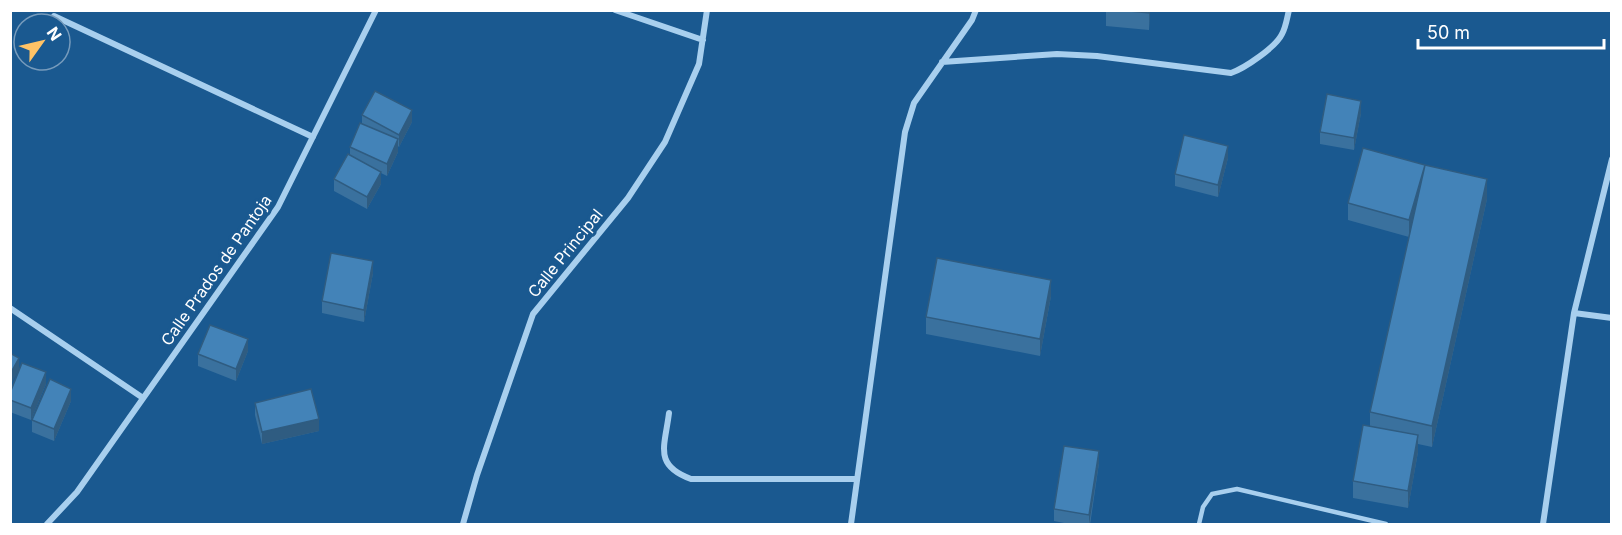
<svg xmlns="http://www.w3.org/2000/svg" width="1622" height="535" viewBox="0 0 1622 535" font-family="Inter,sans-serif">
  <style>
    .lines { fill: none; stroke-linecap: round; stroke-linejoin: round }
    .service { stroke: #a8cfee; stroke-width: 4.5 }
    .minor { stroke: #a8cfee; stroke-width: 6 }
    .wall { fill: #3a719e }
    .shaded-wall { fill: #2f5c81 }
    .building { fill: #4383b8; stroke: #2f5c81; stroke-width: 1.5 }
    .labels { text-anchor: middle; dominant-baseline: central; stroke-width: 6; stroke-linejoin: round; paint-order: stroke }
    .street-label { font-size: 16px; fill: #fff; stroke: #1a5990 }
  </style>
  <rect width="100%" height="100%" fill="#1a5990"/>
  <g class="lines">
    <!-- service -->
    <path class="service" d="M1199 524 1203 507 1212 494 1237 489 1386 524"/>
    <!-- minor -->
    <path class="minor" d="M615 10 703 40
      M54 16 313 137
      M942 62 1057 54 1097 56 1231 73C1245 68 1276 47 1282 34 1286 27 1287 18 1289 10
      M10 308 143 398
      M1574 313 1612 318
      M669 413C665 446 653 465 691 479H857
      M47 524 77 492 278 207 376 10
      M463 524 477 475 533 314 628 198 665 142 699 64 707 10
      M851 524 905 132 914 103 972 20 976 10
      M1543 524 1574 313 1612 159"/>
  </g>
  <!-- wall -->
  <path class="wall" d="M1106 10H1150L1149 30 1106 26Z
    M1361 113 1354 150 1320 144V132Z
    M362 115 412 122 399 147 398 146V152L387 176 381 173V184L367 209 334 191V179L350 155V147L362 124Z
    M1228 158 1218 197 1175 186V174Z
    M1487 199 1432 447 1418 444V452L1408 508 1353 498V481L1370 426V412L1409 237 1348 220V203Z
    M373 273 364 322 322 313V301Z
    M1051 296 1040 356 926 334V317Z
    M248 351 236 381 198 366V354Z
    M46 384 31 420 10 412V393Z
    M71 401 54 441 32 432V420Z
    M255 403 319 431 262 444 255 415Z
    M1099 463 1090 525H1074L1054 521V509Z"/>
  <!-- shaded-wall -->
  <path class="shaded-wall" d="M1149 10H1150L1149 30Z
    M1361 101V113L1354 150V138Z
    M412 110V122L399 147V135Z
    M398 139V152L387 176V164Z
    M1228 146V158L1218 197V185Z
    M1425 165 1409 237V220Z
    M381 172V184L367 209V197Z
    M1487 179V199L1432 447V426Z
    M373 261V273L364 322V310Z
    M1051 280V296L1040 356V339Z
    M248 339V351L236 381V369Z
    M19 358V370L10 386V374Z
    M46 372V384L31 420V408Z
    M71 389V401L54 441V429Z
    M319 419V431L262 444V432Z
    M1418 435V452L1408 508V491Z
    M1099 451V463L1089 525V515Z"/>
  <!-- building -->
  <path class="building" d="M1119 10H1149V13Z
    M375 91 412 110 399 135 362 115Z
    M1327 94 1361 101 1354 138 1320 132Z
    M360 123 398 139 387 164 350 147Z
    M1184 135 1228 146 1218 185 1175 174Z
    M1363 148 1425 165 1409 220 1348 203Z
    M348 154 381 172 367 197 334 179Z
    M1425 165 1487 179 1432 426 1370 412Z
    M331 253 373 261 364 310 322 301Z
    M937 258 1051 280 1040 339 926 317Z
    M210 325 248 339 236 369 198 354Z
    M10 353 19 358 10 374Z
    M22 363 46 372 31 408 10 400V393Z
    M50 379 71 389 54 429 32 420Z
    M311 389 319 419 262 432 255 403Z
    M1363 425 1418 435 1408 491 1353 481Z
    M1064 446 1099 451 1089 515 1054 509Z"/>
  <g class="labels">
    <!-- street labels -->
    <g class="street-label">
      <text transform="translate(565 253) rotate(-51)">Calle Principal</text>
      <text transform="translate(216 270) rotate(-55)">Calle Prados de Pantoja</text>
    </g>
  </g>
  <!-- border -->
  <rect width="1622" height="535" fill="none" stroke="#ffffff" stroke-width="24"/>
  <!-- north arrow -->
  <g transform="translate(42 42) rotate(56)"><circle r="28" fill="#1a5990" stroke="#769bbc" stroke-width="1.5"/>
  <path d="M0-4.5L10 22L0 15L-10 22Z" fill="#ffc366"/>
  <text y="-9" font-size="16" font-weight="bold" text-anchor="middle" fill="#ffffff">N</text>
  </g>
  <!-- scale -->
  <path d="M1418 39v9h186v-9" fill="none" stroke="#ffffff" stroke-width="3"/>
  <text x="1427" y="39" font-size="18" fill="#ffffff" stroke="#1a5990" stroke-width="4.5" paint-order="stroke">50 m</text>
</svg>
